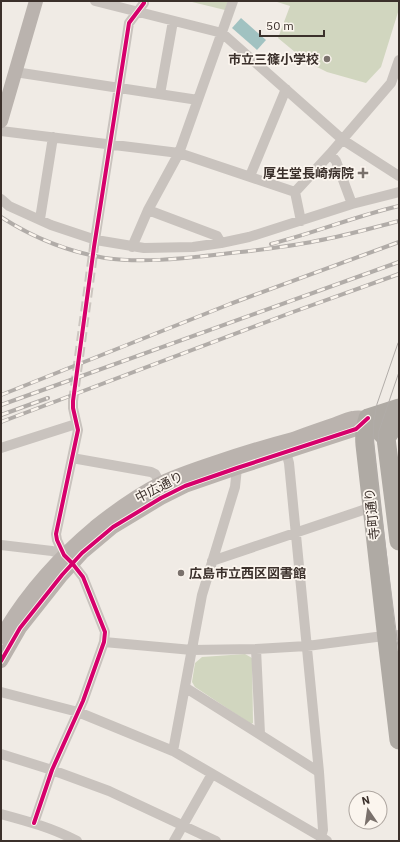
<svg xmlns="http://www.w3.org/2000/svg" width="400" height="842" viewBox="0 0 400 842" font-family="'IBM Plex Sans','Noto Sans JP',sans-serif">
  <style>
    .green { fill: #d1d6bf }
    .water { fill: #a1c2c1 }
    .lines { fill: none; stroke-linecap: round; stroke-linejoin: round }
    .street-tunnel { stroke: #ccc6c0; stroke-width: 10; stroke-dasharray: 10 5; stroke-linecap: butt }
    .street { stroke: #c9c3be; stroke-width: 10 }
    .secondary { stroke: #bab3ae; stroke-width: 14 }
    .highway { stroke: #afaaa4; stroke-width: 19 }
    .tram { stroke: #b1aca8; stroke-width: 1 }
    .rail-casing { stroke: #b1aca8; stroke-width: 4 }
    .rail { stroke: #fbf5ee; stroke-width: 2.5; stroke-dasharray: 8; stroke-linecap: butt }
    .cycleway-casing { stroke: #fbf5ee; stroke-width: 6 }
    .cycleway { stroke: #d6006c; stroke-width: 4 }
    .poi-dot { fill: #7a716c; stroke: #fbf5ee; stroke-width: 1.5 }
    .labels { text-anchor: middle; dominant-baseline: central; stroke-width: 3.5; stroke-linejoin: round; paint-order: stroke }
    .poi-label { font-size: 13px; font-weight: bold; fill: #3b302b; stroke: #fbf5ee; text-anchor: end }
    .street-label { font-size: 13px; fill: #3b302b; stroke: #fbf5ee }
  </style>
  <rect width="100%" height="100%" fill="#f0ebe5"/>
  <!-- green -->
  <path class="green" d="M188 1H228L225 10Z
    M274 1H399V9L381 67 366 83 327 72 307 62 278 38 290 6Z
    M245 654 252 658 253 723 251 724 195 687 192 682 195 663 202 657Z"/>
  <!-- water -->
  <path class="water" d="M241 18 266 40 257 50 232 28Z"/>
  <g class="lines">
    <!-- street-tunnel -->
    <path class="street-tunnel" d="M73 401 94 247"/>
    <!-- street -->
    <path class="street" d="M95 1 222 33 343 140 399 176
      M15 72 198 100
      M160 94 173 21
      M1 131 179 153 295 192
      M330 154 336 161 352 204
      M250 176 286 89
      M1 199 9 206 51 225 96 240 144 248 193 247 221 243 249 237 352 204 399 192
      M148 210 217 236 221 243
      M40 219 53 137
      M301 221 295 192 330 154 391 83 399 60
      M94 246 129 23 144 3V1
      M132 247 148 210 179 153 233 1
      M1 448 76 424
      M286 452 289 463 319 772 323 830 321 837
      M72 458 151 472 155 474 160 483
      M1 545 52 551 64 555
      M212 561 372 507
      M104 642 192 650 256 649 307 646 376 637 399 635
      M256 649 260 734
      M186 688 319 772
      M1 692 78 712 173 751 321 837 327 841
      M173 751 202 595 235 487 237 468 235 462
      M1 754 52 770 109 791 216 841
      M1 814C27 821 53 828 77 841
      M34 823 52 770 83 701 104 642 105 632 83 577 72 563 64 555 57 540 56 534 78 430 73 408V401
      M174 841 212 774"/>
    <!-- secondary -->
    <path class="secondary" d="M1 121 36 1
      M1 637C25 595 58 558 95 527 115 511 137 495 161 483 178 475 196 469 214 463 240 454 266 446 293 439 307 434 321 429 336 424 341 422 347 419 353 418 358 417 363 418 368 418
      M1 661 20 628 62 575 82 553 113 527 161 498 185 486 237 468 356 429 368 418"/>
    <!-- highway -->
    <path class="highway" d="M368 418C365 427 364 435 365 445L388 648 399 740
      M368 418 386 438 399 541
      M368 418 399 408
      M386 438 394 426 399 422"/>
    <!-- tram -->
    <path class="tram" d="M398 343 377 404 374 420 373 438 378 487 399 655
      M378 444 379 431 399 372"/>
    <defs>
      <path id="rail" d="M1 217C32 237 69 252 105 258 141 263 178 259 214 255 248 251 283 248 316 241 344 236 372 228 399 221
        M271 244C314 233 356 216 399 206
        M1 395 230 304 399 242
        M1 405 399 262
        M1 415 48 398
        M1 422 293 312 399 274"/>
    </defs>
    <!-- rail casing -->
    <use href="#rail" class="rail-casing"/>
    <!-- rail -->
    <use href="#rail" class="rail"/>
    <defs>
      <path id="cycleway" d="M1 661 20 628 62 575 82 553 113 527 161 498 185 486 237 468 356 429 368 418
        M34 823 52 770 83 701 104 642 105 632 83 577 72 563 64 555 57 540 56 534 78 430 73 408V401L94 247 129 23 144 3V1"/>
    </defs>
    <!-- cycleway casing -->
    <use href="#cycleway" class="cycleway-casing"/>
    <!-- cycleway -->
    <use href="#cycleway" class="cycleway"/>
  </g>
  <!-- markers -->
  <g class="poi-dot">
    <circle cx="327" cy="59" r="4"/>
    <path d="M361 167h4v4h4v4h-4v4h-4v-4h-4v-4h4z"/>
    <circle cx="181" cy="573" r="4"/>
  </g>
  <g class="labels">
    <!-- poi labels -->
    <g class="poi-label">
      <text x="319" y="59">市立三篠小学校</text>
      <text x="354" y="173">厚生堂長崎病院</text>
      <text x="189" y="573" text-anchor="start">広島市立西区図書館</text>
    </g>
    <!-- street labels -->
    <g class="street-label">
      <text transform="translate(159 487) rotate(-27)">中広通り</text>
      <text transform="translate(372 514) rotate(-96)">寺町通り</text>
    </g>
  </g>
  <!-- border -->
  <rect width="400" height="842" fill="none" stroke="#3b302b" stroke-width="4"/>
  <!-- north arrow -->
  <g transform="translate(368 810) rotate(347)"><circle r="19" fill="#fbf5ee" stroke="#aea6a0"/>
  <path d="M0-3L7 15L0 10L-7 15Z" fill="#7a716c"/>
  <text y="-6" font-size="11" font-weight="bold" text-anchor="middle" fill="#3b302b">N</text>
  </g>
  <!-- scale -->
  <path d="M260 30v6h64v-6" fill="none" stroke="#3b302b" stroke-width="2"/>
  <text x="266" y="30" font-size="12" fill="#3b302b" stroke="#fbf5ee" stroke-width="3" paint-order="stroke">50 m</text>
</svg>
